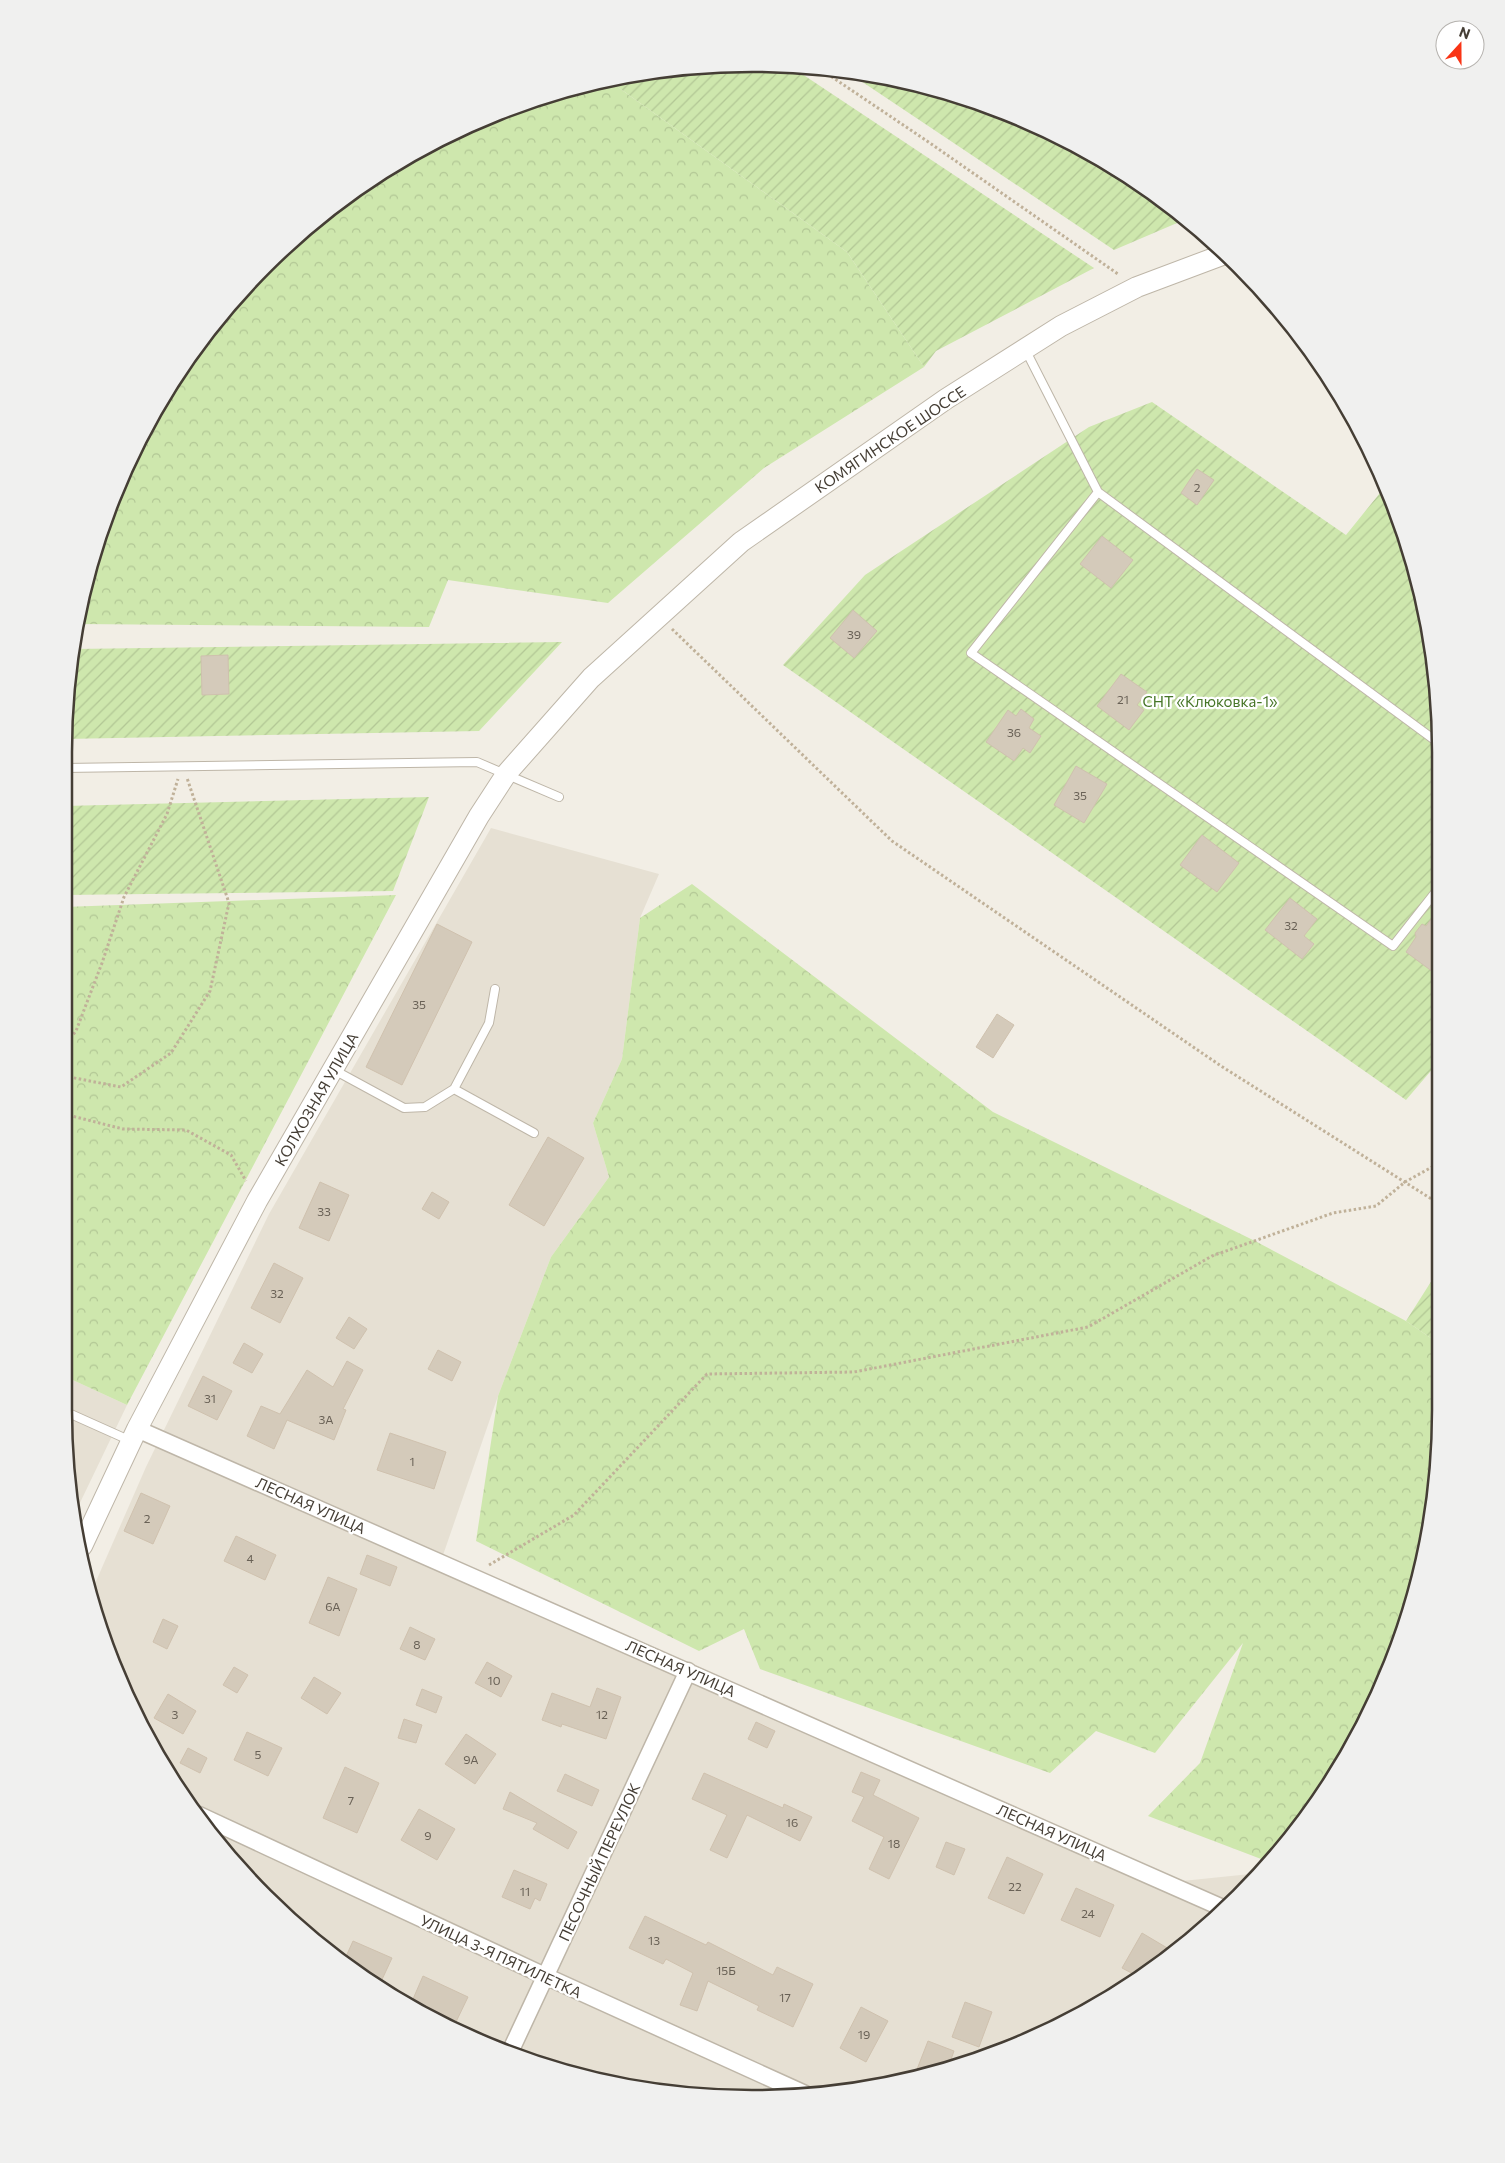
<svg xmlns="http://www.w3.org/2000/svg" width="1505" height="2163" viewBox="0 0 1505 2163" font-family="Commissioner,sans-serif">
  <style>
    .residential { fill: #e6e0d3 }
    .forest { fill: url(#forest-crowns) }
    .garden { fill: url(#garden-furrows) }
    .building { fill: #d4caba; stroke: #cfc1ae }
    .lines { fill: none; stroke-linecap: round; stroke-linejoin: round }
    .service-casing { stroke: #beb6a8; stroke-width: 10 }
    .minor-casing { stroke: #beb6a8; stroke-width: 19 }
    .tertiary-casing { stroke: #beb6a8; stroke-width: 22 }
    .path { stroke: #c0b199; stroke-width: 3; stroke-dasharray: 2.5 2.5; stroke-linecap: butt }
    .service { stroke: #fff; stroke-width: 8 }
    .minor { stroke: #fff; stroke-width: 16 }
    .tertiary { stroke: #fff; stroke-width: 20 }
    .labels { text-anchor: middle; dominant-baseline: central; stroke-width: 4.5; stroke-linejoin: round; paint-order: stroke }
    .number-label { font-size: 12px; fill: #696156 }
    .street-label { font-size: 15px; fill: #453e35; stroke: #fff }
    .park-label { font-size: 15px; fill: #477628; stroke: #fff }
    .rim { fill: none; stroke: #453e35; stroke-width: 2.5 }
  </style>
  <defs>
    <pattern id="forest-crowns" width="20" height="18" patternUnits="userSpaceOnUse" patternTransform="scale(1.25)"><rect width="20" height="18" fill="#cee7ad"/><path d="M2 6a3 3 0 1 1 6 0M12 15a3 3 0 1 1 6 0" fill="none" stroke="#b2c795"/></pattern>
    <pattern id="garden-furrows" width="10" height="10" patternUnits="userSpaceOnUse" patternTransform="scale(1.25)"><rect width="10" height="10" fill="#cee7ad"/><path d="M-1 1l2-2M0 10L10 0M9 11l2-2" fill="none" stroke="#b2c795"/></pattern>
  </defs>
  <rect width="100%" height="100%" fill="#f2eee5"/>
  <!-- residential -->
  <path class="residential" d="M491 828 659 874 640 918 622 1059 593 1123 609 1177 551 1257 498 1396 442 1558 1153 1884 1260 1873 1239 1898 1135 1983 1057 2028 887 2086 753 2099 663 2093 489 2047 408 2007 299 1929 180 1793 135 1715 90 1595 146 1467 269 1214Z
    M64 1376 127 1405 77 1509 64 1411Z"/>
  <!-- forest -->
  <path class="forest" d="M608 80 847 252 924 367 764 468 608 603 448 580 429 627 76 624 100 531 156 408 266 265 370 180 489 116Z
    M692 884 993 1112 1255 1241 1406 1321 1441 1345V1411L1428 1545 1389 1674 1325 1793 1269 1862 1148 1816 1200 1763 1243 1643 1155 1753 1096 1731 1050 1773 760 1669 744 1629 699 1651 476 1541 498 1396 551 1257 609 1177 593 1123 622 1059 640 918Z
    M396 895 127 1405 64 1376V907Z"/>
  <!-- garden -->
  <path class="garden" d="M753 64 793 68 1094 268 936 351 924 367 847 252 608 80 618 77Z
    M849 73 887 77 1016 116 1135 180 1184 220 1114 250Z
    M1152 402 1346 535 1384 488 1428 618 1441 752V1059L1406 1100 783 665 865 575 1089 427Z
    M562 642 479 731 65 739 74 649Z
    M429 797 393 891 64 895V806Z
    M1441 1266V1345L1406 1321Z"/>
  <!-- building -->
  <path class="building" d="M1197 469 1214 480 1197 505 1181 493Z
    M1102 536 1133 560 1111 588 1080 564Z
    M853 610 877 631 854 658 830 638Z
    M228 655 229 694 202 695 201 656Z
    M1121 674 1147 692 1137 705 1144 710 1129 730 1097 706Z
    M1021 709 1034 719 1029 728 1041 736 1030 753 1023 748 1014 761 986 742 1008 710 1016 716Z
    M1076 766 1107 784 1084 823 1054 805Z
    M1202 835 1239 863 1217 892 1180 865Z
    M1290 898 1317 919 1304 936 1314 944 1302 959 1265 930Z
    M1441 906V978L1406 952 1416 937 1415 933 1422 924 1426 926Z
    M437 924 472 942 402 1085 366 1067Z
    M997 1014 1014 1025 993 1058 976 1047Z
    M548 1137 584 1158 544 1226 509 1205Z
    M320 1182 349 1195 329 1241 299 1228Z
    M432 1192 449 1202 439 1219 422 1209Z
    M274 1263 303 1278 280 1323 251 1308Z
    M349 1317 367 1329 354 1349 336 1338Z
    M244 1343 263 1354 252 1373 233 1363Z
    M438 1350 461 1362 452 1381 428 1369Z
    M347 1361 363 1370 343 1409 346 1410 334 1440 287 1420 274 1449 247 1436 261 1406 280 1414 307 1370 333 1387Z
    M203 1376 232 1391 217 1420 188 1406Z
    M390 1433 446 1452 434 1489 377 1470Z
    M141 1493 170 1506 153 1544 124 1531Z
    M236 1536 276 1555 265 1580 224 1561Z
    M367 1555 397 1567 390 1586 360 1574Z
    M328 1577 357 1589 339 1636 309 1623Z
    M163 1619 178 1626 167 1649 153 1642Z
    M410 1627 435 1639 425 1660 400 1649Z
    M487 1662 512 1676 501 1697 475 1683Z
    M234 1667 248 1675 237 1693 223 1685Z
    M314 1677 341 1693 327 1714 301 1698Z
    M597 1688 621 1697 606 1739 562 1724 561 1727 542 1720 552 1693 590 1707Z
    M422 1689 442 1697 436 1713 416 1705Z
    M168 1694 196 1711 183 1734 154 1718Z
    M404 1719 422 1725 416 1743 398 1738Z
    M756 1722 775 1731 767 1748 748 1739Z
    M247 1732 282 1748 268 1776 234 1760Z
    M466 1734 496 1754 475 1784 445 1764Z
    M188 1748 207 1758 200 1773 180 1763Z
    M345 1767 379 1783 357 1833 323 1818Z
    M861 1772 880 1780 873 1795 919 1818 889 1879 869 1869 884 1837 852 1821 864 1797 852 1792Z
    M704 1773 783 1808 784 1804 812 1817 800 1841 747 1815 727 1858 710 1850 727 1815 692 1799Z
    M565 1774 599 1790 592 1806 557 1791Z
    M510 1792 577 1832 568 1849 533 1829 537 1823 503 1809Z
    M419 1809 455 1829 437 1860 401 1840Z
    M946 1842 965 1849 954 1875 936 1867Z
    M1007 1857 1043 1874 1024 1914 988 1898Z
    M514 1870 547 1884 540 1901 535 1898 530 1909 502 1897Z
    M1076 1888 1114 1905 1100 1937 1061 1920Z
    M645 1916 706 1945 708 1942 773 1975 777 1967 813 1984 793 2027 757 2010 759 2006 708 1981 697 2011 680 2005 693 1973 666 1959 663 1964 629 1948Z
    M1142 1933 1174 1952 1141 1978 1122 1968Z
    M353 1941 392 1958 379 1986 344 1961Z
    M423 1976 468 1997 454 2026 410 2006Z
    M965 2002 992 2012 979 2047 952 2037Z
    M861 2007 888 2021 866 2062 840 2048Z
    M928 2041 954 2051 949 2065 914 2077Z"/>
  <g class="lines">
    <defs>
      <path id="service" d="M1025 349 1098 492 1440 744
        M1098 492 971 653 1393 946 1441 885
        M64 768 477 762 559 797
        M334 1070 404 1108 425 1107 454 1089 489 1023 495 989
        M454 1089 534 1133
        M64 1411 131 1441"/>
      <path id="minor" d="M137 1429 1225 1909
        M199 1815 545 1976 805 2094
        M510 2052 688 1671"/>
      <path id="tertiary" d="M82 1546 137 1429 257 1201 479 816 507 773 591 678 741 542 946 399 1061 326 1137 287 1225 254"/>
    </defs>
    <!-- service casing -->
    <use href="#service" class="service-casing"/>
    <!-- minor casing -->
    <use href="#minor" class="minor-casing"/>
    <!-- tertiary casing -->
    <use href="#tertiary" class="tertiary-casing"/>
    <!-- path -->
    <path class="path" d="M823 71 927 141 1118 274
      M672 629 892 841 1221 1066 1441 1205
      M64 1046 76 1031 102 963 124 897 167 814 178 779
      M64 1076 121 1087 171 1053 210 991 229 903 187 778
      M64 1114 123 1129 186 1130 231 1155 246 1181
      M489 1565 574 1515 707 1374 854 1372 1088 1327 1212 1256 1333 1213 1376 1206 1405 1182 1441 1162"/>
    <!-- service -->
    <use href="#service" class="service"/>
    <!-- minor -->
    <use href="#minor" class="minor"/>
    <!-- tertiary -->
    <use href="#tertiary" class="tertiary"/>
  </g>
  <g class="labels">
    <!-- number labels -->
    <g class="number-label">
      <text x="1197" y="487">2</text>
      <text x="854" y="634">39</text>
      <text x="1123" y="699">21</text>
      <text x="1014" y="732">36</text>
      <text x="1080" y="795">35</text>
      <text x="1291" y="925">32</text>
      <text x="419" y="1004">35</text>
      <text x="324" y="1211">33</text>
      <text x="277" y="1293">32</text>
      <text x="210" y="1398">31</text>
      <text x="326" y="1419">3А</text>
      <text x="412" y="1461">1</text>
      <text x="147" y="1518">2</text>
      <text x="250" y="1558">4</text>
      <text x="333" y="1606">6А</text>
      <text x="417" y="1644">8</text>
      <text x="494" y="1680">10</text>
      <text x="175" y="1714">3</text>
      <text x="602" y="1714">12</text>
      <text x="258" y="1754">5</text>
      <text x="471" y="1759">9А</text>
      <text x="351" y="1800">7</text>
      <text x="792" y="1822">16</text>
      <text x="428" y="1835">9</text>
      <text x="894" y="1843">18</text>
      <text x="1015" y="1886">22</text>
      <text x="525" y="1891">11</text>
      <text x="1088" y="1913">24</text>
      <text x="654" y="1940">13</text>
      <text x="726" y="1970">15Б</text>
      <text x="785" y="1997">17</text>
      <text x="864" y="2034">19</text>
    </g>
    <!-- street labels -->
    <g class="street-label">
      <text transform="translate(890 439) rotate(-34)">КОМЯГИНСКОЕ ШОССЕ</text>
      <text transform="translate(316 1099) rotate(-60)">КОЛХОЗНАЯ УЛИЦА</text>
      <text transform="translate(311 1505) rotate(24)">ЛЕСНАЯ УЛИЦА</text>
      <text transform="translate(681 1668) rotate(24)">ЛЕСНАЯ УЛИЦА</text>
      <text transform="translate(1052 1832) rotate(24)">ЛЕСНАЯ УЛИЦА</text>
      <text transform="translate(599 1862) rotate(-65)">ПЕСОЧНЫЙ ПЕРЕУЛОК</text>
      <text transform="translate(501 1956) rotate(25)">УЛИЦА 3-Я ПЯТИЛЕТКА</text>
    </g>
    <!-- park labels -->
    <g class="park-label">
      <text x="1210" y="701">СНТ «Клюковка-1»</text>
    </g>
  </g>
  <!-- crop -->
  <path d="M0 0H1505V2163H0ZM752 72H752A680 680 0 0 1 1432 752V1410A680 680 0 0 1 752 2090H752A680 680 0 0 1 72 1410V752A680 680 0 0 1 752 72Z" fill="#f0f0ef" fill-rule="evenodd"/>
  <path class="rim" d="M752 72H752A680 680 0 0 1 1432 752V1410A680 680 0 0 1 752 2090H752A680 680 0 0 1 72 1410V752A680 680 0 0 1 752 72Z"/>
  <!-- north arrow -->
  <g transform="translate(1460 45) rotate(21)"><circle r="24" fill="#ffffff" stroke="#b5b2ae"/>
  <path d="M0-4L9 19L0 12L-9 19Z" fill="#f93415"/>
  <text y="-8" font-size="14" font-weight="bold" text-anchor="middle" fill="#453e35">N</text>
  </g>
</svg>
